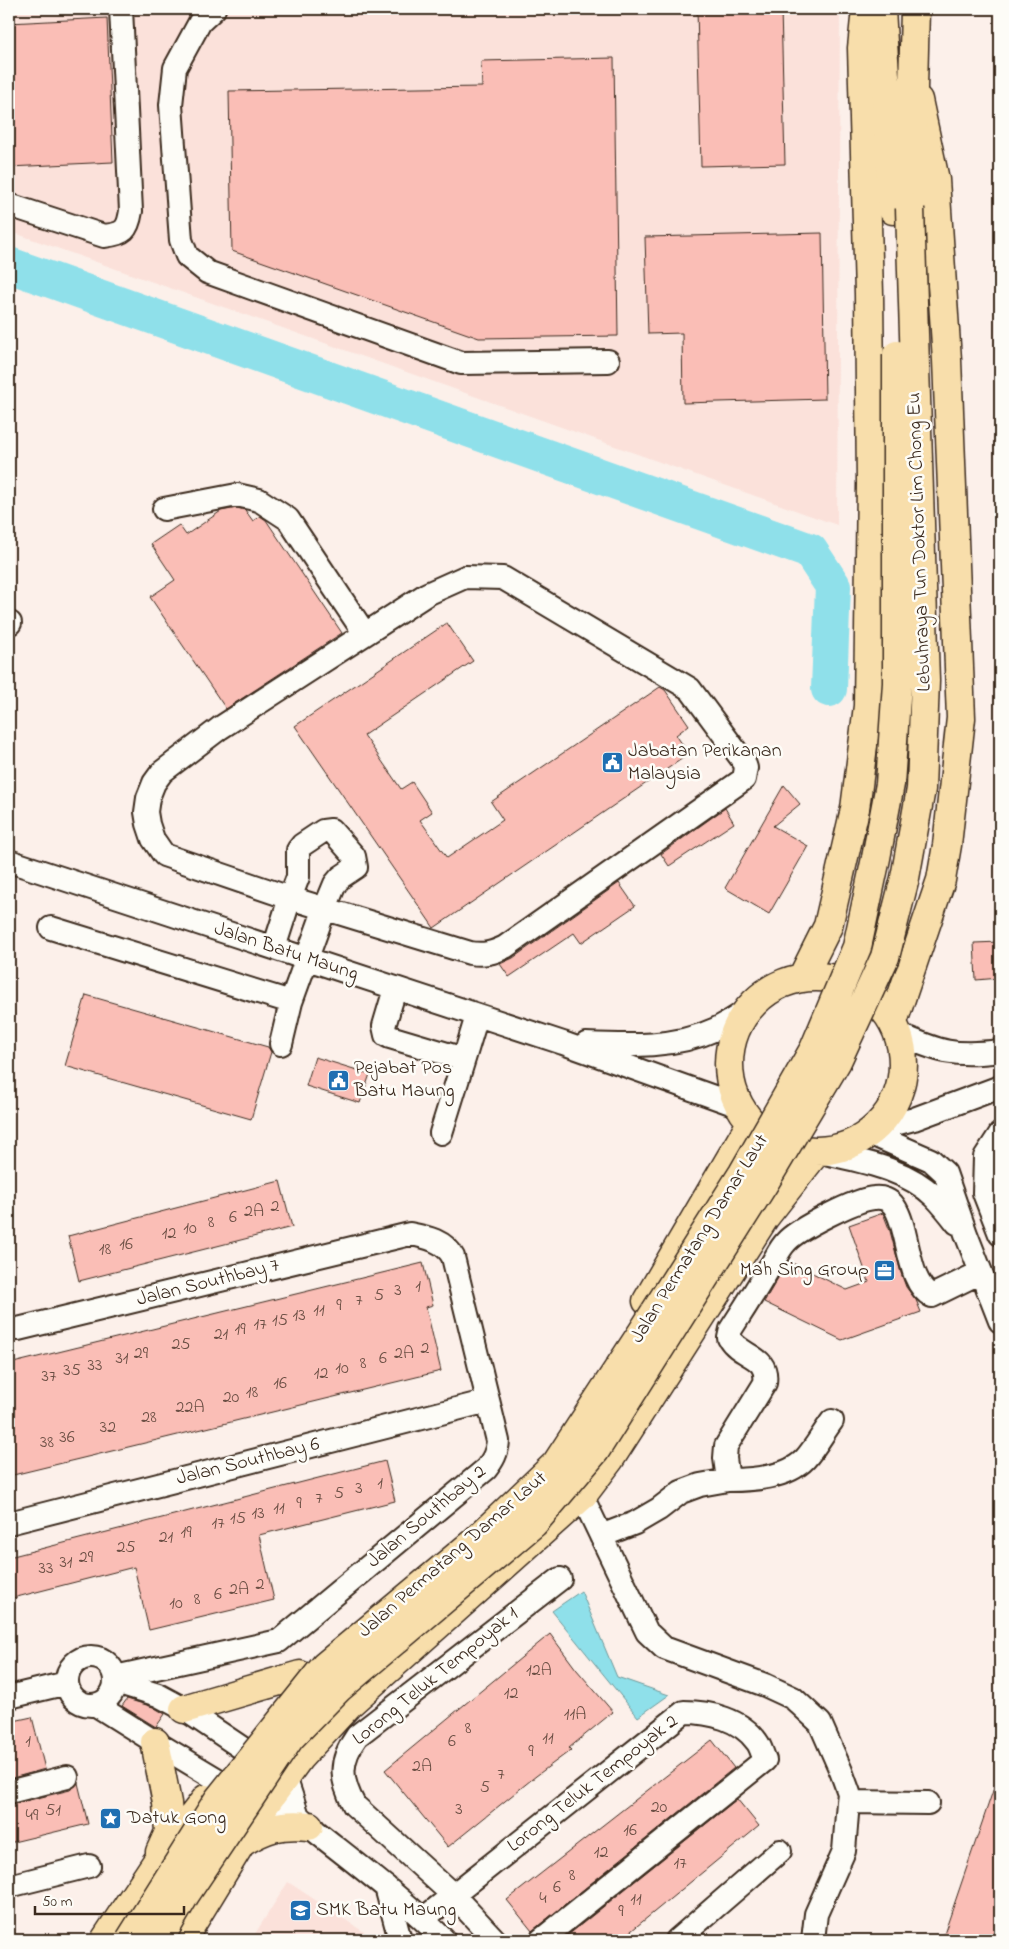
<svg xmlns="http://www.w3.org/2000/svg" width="1009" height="1949" viewBox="0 0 1009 1949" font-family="'Indie Flower',sans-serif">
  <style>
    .built { fill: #fbe1da }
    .water { fill: #8fe0ea; stroke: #6d9798 }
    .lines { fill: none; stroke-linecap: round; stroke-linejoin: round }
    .river { stroke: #8fe0ea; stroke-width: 36 }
    .building { fill: #fabeb6; stroke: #3b2a1e }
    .minor-casing { stroke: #3b2a1e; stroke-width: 26 }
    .major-casing { stroke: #3b2a1e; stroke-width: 31 }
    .highway-casing { stroke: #3b2a1e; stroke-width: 31 }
    .minor { stroke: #fdfcf7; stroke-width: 22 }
    .major { stroke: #f8deab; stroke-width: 28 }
    .highway { stroke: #f8deab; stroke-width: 28 }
    .highway-bridge-casing { stroke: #3b2a1e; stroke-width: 31; stroke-linecap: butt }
    .highway-bridge { stroke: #f8deab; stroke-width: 28 }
    .labels { text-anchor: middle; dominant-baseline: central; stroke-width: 5; stroke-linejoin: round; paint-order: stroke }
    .number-label { font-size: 18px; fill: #6b4f44 }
    .street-label { font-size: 20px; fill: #3b2a1e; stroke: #fdfcf7 }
    .poi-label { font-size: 20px; fill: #3b2a1e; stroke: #fdfcf7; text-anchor: start }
  </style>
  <rect width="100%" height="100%" fill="#fcf0ea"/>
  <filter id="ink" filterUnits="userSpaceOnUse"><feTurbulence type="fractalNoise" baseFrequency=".02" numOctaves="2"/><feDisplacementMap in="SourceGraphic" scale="10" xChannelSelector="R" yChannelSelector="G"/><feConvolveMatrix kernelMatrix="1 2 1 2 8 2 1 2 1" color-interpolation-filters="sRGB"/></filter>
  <g filter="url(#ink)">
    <!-- built -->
    <path class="built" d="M9 9H840L837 525 9 231Z
      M288 1882 373 1938 376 1940H251Z"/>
    <!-- water -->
    <path class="water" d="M581 1591 617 1677 669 1695 638 1717 552 1611Z"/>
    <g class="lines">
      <!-- river -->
      <path class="river" d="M9 265 810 551 833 586 829 689"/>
    </g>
    <!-- building -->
    <path class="building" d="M697 9H781L785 164 701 166Z
      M107 18 113 162 9 167V23Z
      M614 58 618 336 479 338 232 251 229 91 482 87 481 61Z
      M822 233 825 399 683 403 682 333 648 334 645 237Z
      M237 508 245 510 253 521 260 516 266 520 342 633 226 709 150 597 175 580 151 544 179 525 186 535 221 511Z
      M447 623 473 661 364 735 401 789 412 782 432 812 420 820 447 858 503 820 491 802 660 687 665 690 689 725 676 735 689 754 434 928 295 726Z
      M784 785 800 804 773 826 808 846 769 914 725 888Z
      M725 808 734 823 669 866 661 854Z
      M619 883 635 906 581 943 574 933 509 977 500 964 513 958Z
      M1000 942V978L976 980 974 943Z
      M86 995 268 1047 271 1052 251 1119 65 1066Z
      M315 1057 370 1074 360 1103 306 1086Z
      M280 1181 292 1227 79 1281 68 1236Z
      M883 1213 890 1231 901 1273 906 1287 916 1300 921 1312 842 1340 764 1302 788 1261 847 1290 869 1282 849 1225Z
      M423 1263 433 1305 426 1307 441 1371 9 1476V1364Z
      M385 1461 395 1501 259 1535 274 1600 149 1630 134 1567 9 1599V1557Z
      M550 1634 576 1669 613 1712 569 1748 571 1750 536 1776 448 1847 385 1770Z
      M127 1699 153 1707 165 1714 156 1727 122 1706Z
      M32 1717 45 1769 9 1779V1722Z
      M712 1740 734 1768 532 1931 507 1900Z
      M998 1776H1000V1940H942Z
      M78 1783 88 1824 9 1843V1805L70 1790Z
      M737 1799 759 1826 620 1940H562Z"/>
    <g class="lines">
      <defs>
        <path id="minor" d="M214 9 200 22 175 68 171 105 181 240 187 256 207 272 461 363 608 361
          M9 205 104 236C124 234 128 230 131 211L121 9
          M164 509 237 495 259 500 288 519 365 634
          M465 577 503 578 690 689 744 762 746 768 744 779 505 947C493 953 484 955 470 953L290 898 164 855 153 839 148 824 146 812 148 798 154 783 162 772 220 728 427 594Z
          M9 623H10
          M9 861 563 1043 739 1106
          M51 928 291 1002
          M274 948 290 898 298 877V850L302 845 323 831 331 830 354 856 356 867 341 877 335 884 325 908 291 1002 281 1044
          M395 989 384 1026 386 1035 390 1037 464 1059 477 1016
          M898 1034C940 1052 954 1057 1000 1051
          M586 1044C630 1046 675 1048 716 1029 727 1024 737 1017 746 1011
          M873 1130 914 1119 1000 1087
          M441 1133 464 1059
          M869 1133 931 1160 945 1173 966 1234 1000 1321
          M1000 1134 985 1157 984 1193 1000 1234
          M817 1151C858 1161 904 1167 935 1197 943 1205 950 1214 957 1223
          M18 1329 410 1234C427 1237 445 1241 453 1257L498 1441C497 1453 493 1460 486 1469L279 1641 115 1677
          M728 1480C752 1480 787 1478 805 1459 815 1448 823 1433 832 1421
          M582 1496 647 1632 664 1648 765 1685 793 1698 820 1723 841 1771 849 1793 848 1802 844 1851 816 1914 813 1940
          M9 1523 488 1401
          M601 1536 635 1523 659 1509 681 1492 700 1485 728 1480 725 1458 726 1446 765 1383C769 1354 741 1358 729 1338L731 1329C744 1309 757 1288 769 1268 775 1260 779 1249 786 1242 797 1229 857 1199 874 1198 882 1197 890 1200 894 1206 910 1229 906 1283 932 1296L981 1272
          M67 1681a24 24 0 1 1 48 0a24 24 0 1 1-48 0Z
          M116 1682 158 1695 184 1709 285 1777 298 1816 309 1826C355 1863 403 1898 444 1940
          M9 1697 67 1683
          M96 1705 155 1742 263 1807 298 1816
          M9 1792 67 1777
          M848 1802 928 1803
          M9 1886 89 1866
          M386 1887 400 1940
          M423 1919 684 1712C710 1712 741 1719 757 1742 761 1747 762 1754 765 1760L541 1940
          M495 1940 453 1895 354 1805C340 1779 339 1761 357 1736L560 1579
          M677 1940 780 1851"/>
        <path id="major" d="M729 1064a87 87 0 1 1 174 0a87 87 0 1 1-174 0Z
          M802 978 828 926 855 809 868 706 871 483 869 294 862 48 866 9
          M893 1022 941 880 947 845 961 718 947 360 935 180 918 100
          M647 1301 751 1123
          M184 1709 300 1675
          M155 1742 167 1803 169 1832 160 1852
          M241 1843C265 1828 281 1823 309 1826
          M105 1940 156 1863 206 1799
          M182 1940 263 1807 299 1758 349 1704 582 1496 610 1459 765 1217 817 1151"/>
        <path id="highway" d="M881 9 893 210
          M910 208 915 9"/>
      </defs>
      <!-- minor casing -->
      <use href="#minor" class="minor-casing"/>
      <!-- major casing -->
      <use href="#major" class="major-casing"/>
      <!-- highway casing -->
      <use href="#highway" class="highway-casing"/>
      <!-- minor -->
      <use href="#minor" class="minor"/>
      <!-- major -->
      <use href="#major" class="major"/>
      <!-- highway -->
      <use href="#highway" class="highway"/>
      <defs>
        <path id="highway-bridge" d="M130 1940 218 1800 325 1666 473 1543 556 1464 643 1331 743 1173 814 1049 857 947 876 858 890 784 897 683V355
          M159 1940 185 1895 290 1738 339 1688 534 1523 595 1451 763 1185 837 1061 885 957 905 878 921 789 925 681 910 208"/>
      </defs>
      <!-- highway-bridge casing -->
      <use href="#highway-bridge" class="highway-bridge-casing"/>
      <!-- highway-bridge -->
      <use href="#highway-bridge" class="highway-bridge"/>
    </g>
  </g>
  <!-- icons -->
  <defs>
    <symbol id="civic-square" viewBox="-11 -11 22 22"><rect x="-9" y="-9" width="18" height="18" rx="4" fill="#1f6fb2" stroke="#fdfcf7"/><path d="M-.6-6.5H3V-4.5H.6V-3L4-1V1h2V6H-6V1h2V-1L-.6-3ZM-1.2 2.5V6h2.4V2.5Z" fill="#fff"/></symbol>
    <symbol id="office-square" viewBox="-11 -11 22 22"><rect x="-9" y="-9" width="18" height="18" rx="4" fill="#1f6fb2" stroke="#fdfcf7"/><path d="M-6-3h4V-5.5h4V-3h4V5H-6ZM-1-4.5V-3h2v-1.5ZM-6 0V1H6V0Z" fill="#fff"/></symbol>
    <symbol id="sight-square" viewBox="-11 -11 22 22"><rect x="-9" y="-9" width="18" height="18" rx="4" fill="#1f6fb2" stroke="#fdfcf7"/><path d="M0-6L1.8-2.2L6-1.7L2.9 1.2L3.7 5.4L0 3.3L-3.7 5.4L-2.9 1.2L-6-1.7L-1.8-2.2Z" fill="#fff"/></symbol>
    <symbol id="school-square" viewBox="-11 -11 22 22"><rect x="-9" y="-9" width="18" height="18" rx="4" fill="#1f6fb2" stroke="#fdfcf7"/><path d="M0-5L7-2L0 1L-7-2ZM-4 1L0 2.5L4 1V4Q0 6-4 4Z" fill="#fff"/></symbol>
  </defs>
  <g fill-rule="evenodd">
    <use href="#civic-square" x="600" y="750" width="25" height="25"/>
    <use href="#civic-square" x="326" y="1068" width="25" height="25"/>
    <use href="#office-square" x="872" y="1258" width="25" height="25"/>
    <use href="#sight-square" x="98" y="1806" width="25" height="25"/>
    <use href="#school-square" x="288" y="1898" width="25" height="25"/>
  </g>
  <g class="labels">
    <!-- number labels -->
    <g class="number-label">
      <text x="275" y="1207">2</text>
      <text x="254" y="1212">2A</text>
      <text x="233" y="1218">6</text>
      <text x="211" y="1223">8</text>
      <text x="190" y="1229">10</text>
      <text x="169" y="1234">12</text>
      <text x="126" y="1245">16</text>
      <text x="105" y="1250">18</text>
      <text x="418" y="1287">1</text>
      <text x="398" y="1291">3</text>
      <text x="379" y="1296">5</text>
      <text x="359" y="1301">7</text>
      <text x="339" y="1306">9</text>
      <text x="319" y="1311">11</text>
      <text x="299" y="1316">13</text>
      <text x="280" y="1321">15</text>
      <text x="260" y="1325">17</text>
      <text x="240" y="1330">19</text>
      <text x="221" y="1335">21</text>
      <text x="181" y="1345">25</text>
      <text x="425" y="1349">2</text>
      <text x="141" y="1354">29</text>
      <text x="404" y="1354">2A</text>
      <text x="122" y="1359">31</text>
      <text x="383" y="1359">6</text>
      <text x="363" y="1364">8</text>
      <text x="95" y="1366">33</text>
      <text x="342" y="1369">10</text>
      <text x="72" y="1371">35</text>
      <text x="321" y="1374">12</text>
      <text x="49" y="1377">37</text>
      <text x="280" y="1384">16</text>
      <text x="252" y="1393">18</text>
      <text x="231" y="1398">20</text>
      <text x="190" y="1408">22A</text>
      <text x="149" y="1418">28</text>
      <text x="108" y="1428">32</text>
      <text x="67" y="1438">36</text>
      <text x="47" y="1443">38</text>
      <text x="380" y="1484">1</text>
      <text x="359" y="1489">3</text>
      <text x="339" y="1494">5</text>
      <text x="319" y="1499">7</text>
      <text x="299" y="1504">9</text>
      <text x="279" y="1509">11</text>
      <text x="258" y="1514">13</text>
      <text x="238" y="1519">15</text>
      <text x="218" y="1524">17</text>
      <text x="186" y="1533">19</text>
      <text x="166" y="1538">21</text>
      <text x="126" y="1548">25</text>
      <text x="86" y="1558">29</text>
      <text x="66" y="1563">31</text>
      <text x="46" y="1569">33</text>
      <text x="260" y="1585">2</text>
      <text x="239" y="1590">2A</text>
      <text x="218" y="1595">6</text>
      <text x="197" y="1600">8</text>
      <text x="176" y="1604">10</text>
      <text x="539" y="1671">12A</text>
      <text x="511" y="1694">12</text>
      <text x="575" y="1715">11A</text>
      <text x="468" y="1729">8</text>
      <text x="548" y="1739">11</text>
      <text x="28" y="1742">1</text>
      <text x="452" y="1742">6</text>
      <text x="531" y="1752">9</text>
      <text x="422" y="1767">2A</text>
      <text x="501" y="1775">7</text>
      <text x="485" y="1788">5</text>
      <text x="659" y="1808">20</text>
      <text x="459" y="1810">3</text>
      <text x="53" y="1811">51</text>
      <text x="32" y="1816">49</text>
      <text x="630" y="1831">16</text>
      <text x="601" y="1853">12</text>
      <text x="680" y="1864">17</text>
      <text x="572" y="1876">8</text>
      <text x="557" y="1888">6</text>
      <text x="543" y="1899">4</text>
      <text x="636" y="1900">11</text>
      <text x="621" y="1912">9</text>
    </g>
    <!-- street labels -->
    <g class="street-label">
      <text transform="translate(920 542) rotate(-92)">Lebuhraya Tun Doktor Lim Chong Eu</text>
      <text transform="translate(286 952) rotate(18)">Jalan Batu Maung</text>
      <text transform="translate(700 1239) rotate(-58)">Jalan Permatang Damar Laut</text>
      <text transform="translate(208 1283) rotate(-14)">Jalan Southbay 7</text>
      <text transform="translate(248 1462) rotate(-14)">Jalan Southbay 6</text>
      <text transform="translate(427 1517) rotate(-40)">Jalan Southbay 2</text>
      <text transform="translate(453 1555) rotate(-41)">Jalan Permatang Damar Laut</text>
      <text transform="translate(436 1677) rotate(-39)">Lorong Teluk Tempoyak 1</text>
      <text transform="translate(593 1784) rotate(-38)">Lorong Teluk Tempoyak 2</text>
    </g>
    <!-- poi labels -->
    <g class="poi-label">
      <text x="628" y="751">Jabatan Perikanan<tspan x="628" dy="23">Malaysia</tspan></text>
      <text x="354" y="1068">Pejabat Pos<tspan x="354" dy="23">Batu Maung</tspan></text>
      <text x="869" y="1270" text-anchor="end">Mah Sing Group</text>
      <text x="127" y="1818">Datuk Gong</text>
      <text x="316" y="1910">SMK Batu Maung</text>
    </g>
  </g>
  <!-- margin -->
  <rect width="1009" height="1949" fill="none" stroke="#fdfcf7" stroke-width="30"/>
  <rect x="15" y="15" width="979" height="1919" fill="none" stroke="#3b2a1e" stroke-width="2" filter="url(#ink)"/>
  <!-- scale -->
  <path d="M35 1906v8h149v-8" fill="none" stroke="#3b2a1e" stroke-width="2.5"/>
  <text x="42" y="1906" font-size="15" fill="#3b2a1e" stroke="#fdfcf7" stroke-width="4" paint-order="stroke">50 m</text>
</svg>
